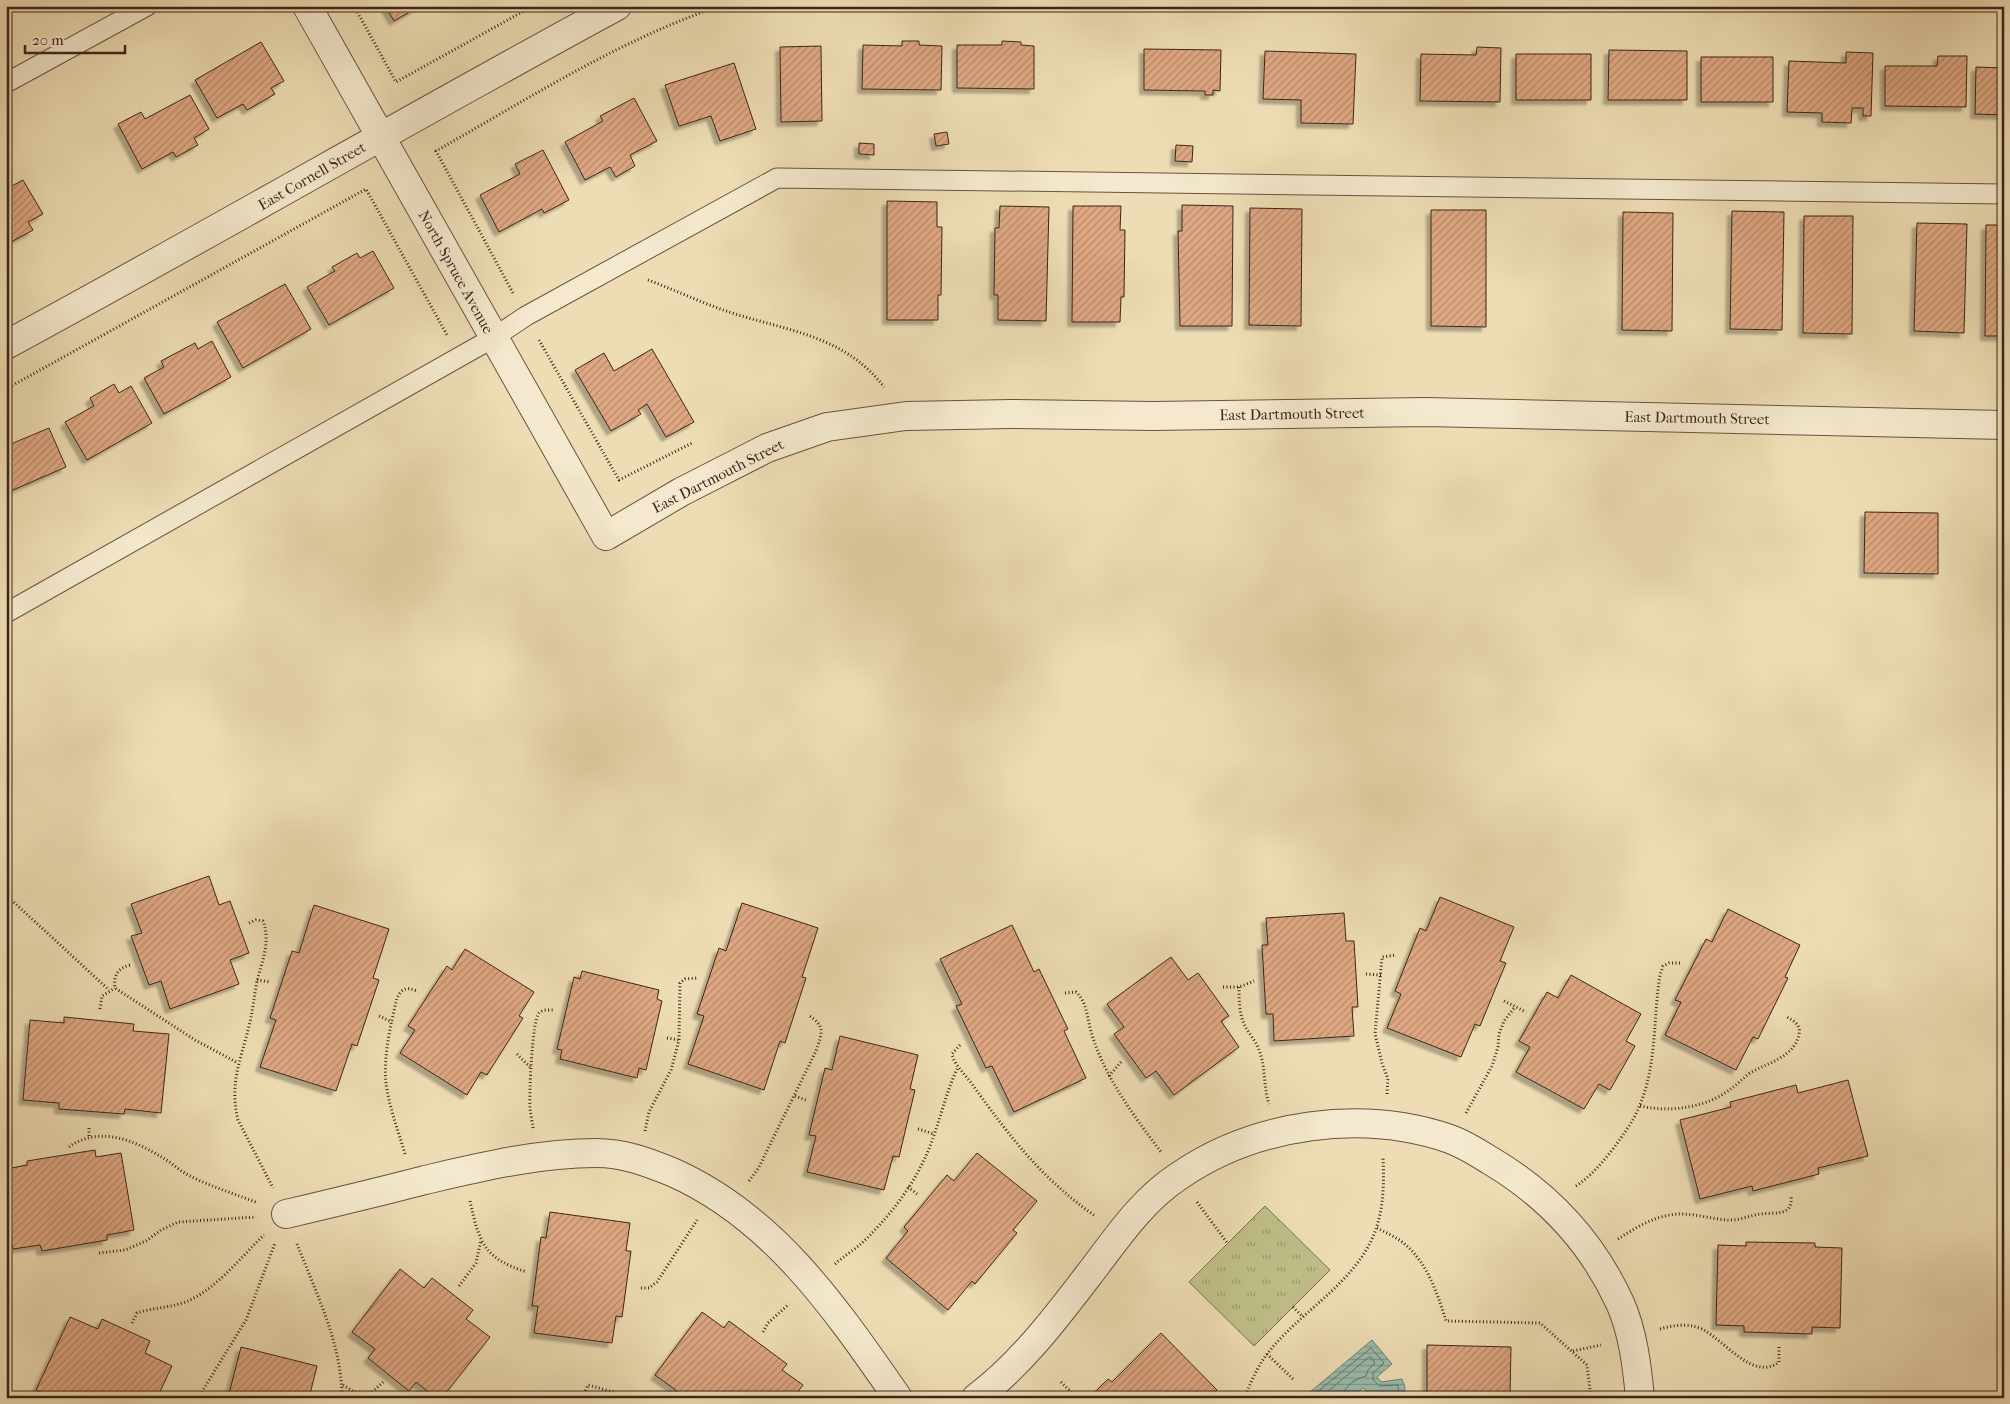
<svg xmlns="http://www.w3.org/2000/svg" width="2010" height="1404" viewBox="0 0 2010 1404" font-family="'IM FELL French Canon',serif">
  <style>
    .park { fill: url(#park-tufts); stroke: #7e7250 }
    .water { fill: url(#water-rules); stroke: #748072 }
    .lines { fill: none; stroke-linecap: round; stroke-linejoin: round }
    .shore { stroke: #6a7063; stroke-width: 1 }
    .building { fill: url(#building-hatch); stroke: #3c2519; filter: url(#shadow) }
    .lane-casing { stroke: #685340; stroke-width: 21 }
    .street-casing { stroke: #685340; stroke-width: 30 }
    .path { stroke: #3c2519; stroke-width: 3; stroke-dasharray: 1 2.5; stroke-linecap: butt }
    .lane { stroke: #f4e9ce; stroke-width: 19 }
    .street { stroke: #f4e9ce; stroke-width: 28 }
    .labels { text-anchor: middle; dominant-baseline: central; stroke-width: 4; stroke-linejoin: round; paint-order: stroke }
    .street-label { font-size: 15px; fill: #3c2519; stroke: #f4e9ce }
  </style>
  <defs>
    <pattern id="park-tufts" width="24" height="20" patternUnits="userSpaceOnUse" patternTransform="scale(1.25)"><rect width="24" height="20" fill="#bfbf88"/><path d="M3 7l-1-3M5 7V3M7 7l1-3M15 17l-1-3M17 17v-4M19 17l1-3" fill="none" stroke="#9c9b6e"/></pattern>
    <pattern id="water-rules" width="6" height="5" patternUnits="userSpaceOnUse" patternTransform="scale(1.25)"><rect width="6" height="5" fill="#99bcad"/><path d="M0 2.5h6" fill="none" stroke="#7e998c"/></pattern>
    <pattern id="building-hatch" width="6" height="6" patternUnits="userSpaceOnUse" patternTransform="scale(1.25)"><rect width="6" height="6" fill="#dfa883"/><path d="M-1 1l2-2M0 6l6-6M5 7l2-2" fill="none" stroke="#b6896a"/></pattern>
    <filter id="shadow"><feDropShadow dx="-4.5" dy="4.5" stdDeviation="1" flood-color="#0004"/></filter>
  </defs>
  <rect width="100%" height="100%" fill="#eeddb4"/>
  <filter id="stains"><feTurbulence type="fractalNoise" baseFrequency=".004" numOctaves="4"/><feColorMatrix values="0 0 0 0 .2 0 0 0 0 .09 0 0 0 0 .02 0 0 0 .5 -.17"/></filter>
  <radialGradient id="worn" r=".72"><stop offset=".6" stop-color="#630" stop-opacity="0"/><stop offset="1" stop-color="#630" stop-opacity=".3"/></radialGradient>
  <!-- park -->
  <path class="park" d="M1265 1206 1330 1270 1254 1346 1189 1282Z"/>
  <!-- water -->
  <path class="water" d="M1372 1340 1392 1364 1377 1377 1381 1382 1402 1379 1405 1387 1404 1398H1366L1367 1392 1363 1388 1352 1398H1303Z"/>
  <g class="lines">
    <!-- shore -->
    <path class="shore" d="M1310 1398 1371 1348 1384 1363 1373 1373V1380L1380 1386 1398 1385 1399 1398
      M1320 1398 1369 1357H1371L1375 1363 1368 1370 1366 1376C1355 1379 1343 1386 1343 1398"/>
  </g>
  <!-- building -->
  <path class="building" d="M385 6H420L394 21Z
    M902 41H919V45L942 46 941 90 862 89 863 45 902 46Z
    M1002 41 1021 42V45L1034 46V89L957 88V45H1002Z
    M261 42 284 81 271 88 275 94 247 110 243 104 217 118 195 80Z
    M821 46 822 121 781 122 780 47Z
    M1477 47 1501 48 1500 102 1420 101 1421 54 1476 55Z
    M1144 49 1221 50 1220 91 1213 90V95H1205V91L1144 90Z
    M1609 50 1687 51V100H1608Z
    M1265 51 1356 54 1353 124 1301 123V100L1263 99Z
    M1846 52 1873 53 1871 116H1863V108H1852L1851 123 1822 122V113L1787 112 1789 61 1846 63Z
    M1516 54H1591V100H1516Z
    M1938 56H1967L1966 107 1885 106V66H1937Z
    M1701 57H1773V102H1701Z
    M734 63 756 129 720 141 711 116 679 126 665 85Z
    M1976 67 2004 68V115L1975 114Z
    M190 95 209 129 194 138 198 145 176 157 173 152 142 169 118 124 141 112 145 119Z
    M634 98 657 141 630 155 635 166 616 177 610 167 585 180 565 142 603 121 600 116Z
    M947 132 949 144 936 146 934 134Z
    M859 143 874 144V155L859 154Z
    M1176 145 1193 146 1192 162 1175 161Z
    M543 150 569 200 544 213 542 209 499 232 480 195 520 174 515 164Z
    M23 180 43 214 28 222 33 230 11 242 8 237 6 238V189Z
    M887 201 937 202V227H942L941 295H938V320H887Z
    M1182 205 1233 206 1232 326H1180L1178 231H1182Z
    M1000 206 1049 207 1046 321 998 320V295H994L995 228H999Z
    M1073 206H1121L1120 230H1125L1124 297H1121L1120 322H1072Z
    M1250 208 1302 209 1301 326 1249 325Z
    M1431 210H1486V327L1431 326Z
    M1732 211 1784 212 1782 330 1730 329Z
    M1623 212 1673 213 1672 331 1622 330Z
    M1804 216H1853L1852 334 1803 333Z
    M1917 223 1967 224 1964 333 1914 331Z
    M1986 225H2004V336H1985Z
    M373 251 394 288 329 325 307 287 335 271 332 267 357 253 360 258Z
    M285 284 311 329 243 368 217 322Z
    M212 341 231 377 164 414 144 378 164 367 161 361 195 343 198 349Z
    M652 349 694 422 666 437 647 404 638 410 641 414 611 431 575 370 604 353 614 371Z
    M114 384 119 393 131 386 152 423 87 460 65 422 94 406 90 398Z
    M49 428 66 467 6 493V446Z
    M1865 512 1938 513V574L1864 573Z
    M209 876 219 905 230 901 249 953 230 960 239 984 170 1009 161 981 149 985 131 936 142 933 131 904Z
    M1440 897 1514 927 1500 961 1506 963 1480 1026 1475 1024 1461 1057 1387 1028 1401 994 1395 991 1420 928 1426 931Z
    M742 903 818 928 802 977 806 978 785 1043 780 1041 764 1090 688 1064 704 1016 697 1014 719 948 726 951Z
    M314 905 389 929 373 978 379 980 357 1046 352 1044 336 1091 260 1067 276 1020 270 1018 292 951 299 953Z
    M1728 909 1800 945 1785 977 1788 978 1758 1039 1753 1037 1736 1070 1665 1035 1681 1002 1675 1000 1706 939 1712 942Z
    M1344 913 1346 941H1354L1358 1007H1352L1354 1036 1274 1041 1273 1014H1266L1262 945H1268L1266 918Z
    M1012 925 1034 972 1039 969 1068 1029 1064 1031 1086 1078 1014 1112 992 1066 986 1068 956 1006 962 1004 940 959Z
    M465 949 534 992 519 1016 523 1018 487 1075 481 1072 467 1095 400 1053 415 1030 408 1026 447 966 452 970Z
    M1171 957 1188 980 1198 973 1229 1016 1221 1021 1239 1047 1174 1095 1156 1071 1146 1078 1114 1034 1124 1027 1107 1004Z
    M582 971 659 990 657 999 662 1001 646 1070 639 1068 637 1078 560 1059 562 1050 557 1049 574 977 580 979Z
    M1571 975 1641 1014 1626 1041 1635 1046 1610 1090 1599 1084 1584 1109 1516 1072 1530 1047 1519 1041 1547 992 1558 998Z
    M64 1017 134 1024 133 1031 169 1034 161 1113 125 1109 124 1114 59 1109V1103L23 1100 30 1020 64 1023Z
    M840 1036 918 1055 910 1089 915 1090 899 1157 893 1156 884 1190 807 1172 816 1136 809 1135 825 1068 832 1070Z
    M1848 1080 1868 1156 1818 1168 1819 1174 1753 1191 1752 1186 1700 1199 1680 1120 1731 1107 1730 1102 1796 1085 1798 1093Z
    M95 1150 96 1157 121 1153 134 1230 107 1235V1240L42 1251 40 1245 13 1249 6 1210V1169L27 1165V1161Z
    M977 1153 1037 1201 1013 1230 1017 1233 975 1284 972 1281 948 1310 886 1258 908 1231 904 1227 947 1175 954 1181Z
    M550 1212 630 1223 626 1251H631L622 1317 616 1316 612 1343 534 1333 538 1306H532L541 1237 546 1238Z
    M1746 1242 1815 1243V1247L1842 1248 1840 1328 1812 1327V1334L1744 1332V1326L1716 1325 1718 1245 1746 1246Z
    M400 1269 424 1288 432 1278 473 1310 466 1319 490 1337 442 1398H436L416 1382 409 1391 368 1358 375 1349 352 1332Z
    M702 1312 724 1328 729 1321 787 1364 782 1370 803 1385 793 1398H676L673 1396 677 1391 655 1375Z
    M70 1317 98 1329 102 1319 150 1341 145 1353 172 1366 157 1398H52L36 1390Z
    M1161 1333 1217 1390 1209 1398H1089L1108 1379 1112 1382Z
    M1427 1345 1511 1347 1510 1395H1526L1525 1398H1427Z
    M241 1347 317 1366 309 1398H221L222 1393 229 1394Z"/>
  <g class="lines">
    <defs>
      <path id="lane" d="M6 83 147 6
        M6 613 493 338 526 316 777 178 2004 194"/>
      <path id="street" d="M307 6 606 536 681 492 767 448 827 427 906 416 1011 414 1153 416 1426 412 2004 425
        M6 345C211 234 412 117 617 6
        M286 1214C333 1203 379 1192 425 1180 481 1167 538 1153 596 1153 624 1153 647 1162 672 1172 774 1217 836 1309 898 1398
        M976 1398C1024 1362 1061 1311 1097 1264 1121 1232 1145 1198 1179 1176 1256 1123 1362 1109 1450 1139 1464 1144 1478 1153 1491 1161 1548 1195 1592 1242 1620 1303 1633 1332 1637 1366 1640 1398"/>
    </defs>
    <!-- lane casing -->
    <use href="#lane" class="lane-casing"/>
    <!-- street casing -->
    <use href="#street" class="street-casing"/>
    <!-- path -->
    <path class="path" d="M354 6 396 82 533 6
      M648 280C675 290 702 303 729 312 787 331 844 335 884 387
      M513 293 436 151C528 99 619 40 720 6
      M539 340 619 480 692 443
      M6 389 366 189 447 335
      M6 895 109 990
      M249 923 256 920 263 921C271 942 262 961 257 981 254 996 253 1011 249 1026 241 1060 229 1083 238 1120L273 1188
      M130 965C118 968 113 976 115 988L195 1040 238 1063
      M1366 974 1381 975
      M257 980 270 982
      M1223 987H1239L1254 981
      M1239 987C1239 999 1239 1014 1245 1026 1249 1034 1256 1041 1259 1050 1266 1067 1263 1086 1269 1104
      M1065 993 1076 992C1088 1003 1087 1020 1092 1035 1106 1079 1134 1116 1161 1152
      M1504 1001 1526 1012
      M100 1009 102 996 115 988
      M379 1016 392 1022
      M667 1038 679 1040
      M960 1045 952 1054 954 1060C959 1069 966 1076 972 1084 1010 1137 1041 1178 1095 1216
      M517 1054 530 1067
      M1109 1076 1121 1062
      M1387 1094 1388 1079 1382 1063 1375 1034 1382 957 1396 955
      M795 1096 806 1100
      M1640 1106C1660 1110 1677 1110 1697 1105 1709 1102 1722 1096 1732 1088 1738 1084 1743 1078 1750 1073 1767 1063 1795 1057 1799 1034 1801 1025 1794 1021 1787 1017
      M1466 1113 1492 1066 1498 1047 1499 1034 1504 1021 1515 1007
      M533 1128C532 1122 531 1115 530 1109 529 1095 532 1021 539 1013 543 1009 549 1010 554 1010
      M918 1129 934 1134
      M645 1131 649 1112 671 1070 679 1040 680 983 685 979 697 978
      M89 1136V1127
      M69 1147C101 1124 138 1142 168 1161 175 1166 182 1172 190 1176 212 1187 235 1194 258 1203
      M405 1154C398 1130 389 1107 386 1083 383 1057 391 1023 397 998 402 988 407 987 417 991
      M749 1181 758 1169 816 1051C822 1033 826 1026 808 1015
      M1576 1186C1591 1176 1602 1163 1613 1149 1623 1135 1633 1122 1639 1107 1657 1067 1653 1018 1660 975L1663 966 1669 963H1682
      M908 1187 917 1194
      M470 1201C479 1242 484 1259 527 1272
      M1197 1202 1228 1244
      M1377 1228C1387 1233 1398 1238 1407 1246 1428 1265 1438 1295 1446 1321L1540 1323 1587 1365 1591 1398
      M1618 1239C1634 1229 1651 1218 1670 1215 1690 1211 1711 1220 1731 1220 1742 1220 1750 1215 1761 1214 1775 1212 1793 1217 1791 1196
      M297 1244C316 1293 342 1344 342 1398
      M99 1253 125 1250 146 1241 161 1230 178 1222 256 1217
      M835 1264C844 1256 854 1250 862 1243 885 1221 908 1193 922 1164 938 1133 943 1098 958 1067
      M459 1286 476 1263 481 1240
      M641 1288H649L657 1282 697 1220
      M1293 1307 1303 1317
      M132 1323 137 1313C154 1307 174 1308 190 1300 219 1286 241 1257 264 1235
      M1660 1329C1674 1325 1688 1323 1702 1329 1724 1340 1754 1382 1779 1362V1346
      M763 1332 768 1323 789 1304
      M1573 1351 1601 1345
      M1267 1354 1293 1379
      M1061 1382 1074 1395
      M343 1385 354 1392 371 1393 383 1382
      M584 1394 588 1385 613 1392 626 1398
      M1216 1396 1218 1398
      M198 1398 246 1320 275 1243
      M1244 1398C1251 1383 1257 1367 1267 1354 1301 1310 1357 1283 1376 1229 1384 1206 1384 1180 1383 1157"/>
    <!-- lane -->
    <use href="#lane" class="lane"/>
    <!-- street -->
    <use href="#street" class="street"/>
  </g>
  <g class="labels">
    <!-- street labels -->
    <g class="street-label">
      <text transform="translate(312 176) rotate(-30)">East Cornell Street</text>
      <text transform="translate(456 272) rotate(61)">North Spruce Avenue</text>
      <text transform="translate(1292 414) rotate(-1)">East Dartmouth Street</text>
      <text transform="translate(1697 418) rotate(1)">East Dartmouth Street</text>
      <text transform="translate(718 476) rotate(-27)">East Dartmouth Street</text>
    </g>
  </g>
  <!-- margin -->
  <rect width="2010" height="1404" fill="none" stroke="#eeddb4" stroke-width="25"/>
  <rect x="8" y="8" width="1995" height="1389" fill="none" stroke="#3c2519" stroke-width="2.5"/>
  <rect x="12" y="12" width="1985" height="1379" fill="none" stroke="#3c2519"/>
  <!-- scale -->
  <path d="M25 45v8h100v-8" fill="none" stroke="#3c2519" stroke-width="2.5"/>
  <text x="32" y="45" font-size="15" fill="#3c2519" stroke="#f4e9ce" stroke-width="4" paint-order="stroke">20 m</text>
  <rect width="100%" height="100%" filter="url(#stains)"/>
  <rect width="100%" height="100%" fill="url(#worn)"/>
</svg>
